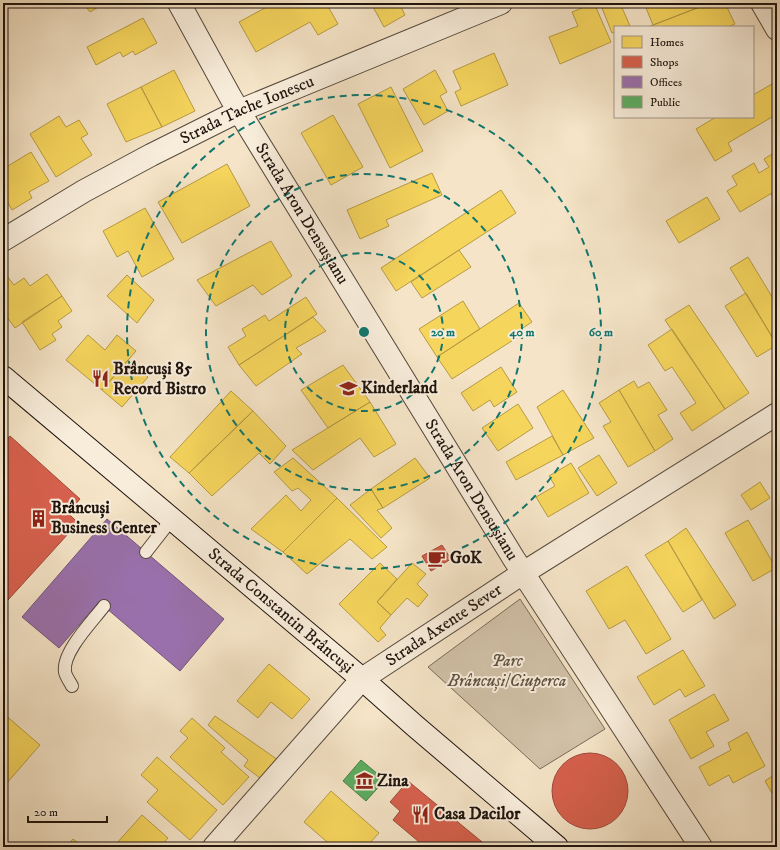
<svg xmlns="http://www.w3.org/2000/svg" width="780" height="850" viewBox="0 0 780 850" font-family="'IM FELL DW Pica',serif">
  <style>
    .green { fill: #d1c1a7; stroke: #786a5a }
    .homes { fill: #f6d55c; stroke: #b69b44 }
    .shops { fill: #d6604d; stroke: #9f493a }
    .offices { fill: #9970ab; stroke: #74547c }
    .public { fill: #5aae61; stroke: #488048 }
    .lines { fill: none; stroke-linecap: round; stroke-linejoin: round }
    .lane-casing { stroke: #54483c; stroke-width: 14 }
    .street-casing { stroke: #54483c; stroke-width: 24 }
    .secondary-casing { stroke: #1f140d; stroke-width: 24 }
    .lane { stroke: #f8eddb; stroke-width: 12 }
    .street { stroke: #f8eddb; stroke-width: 22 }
    .secondary { stroke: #f8eddb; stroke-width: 22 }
    .ring { fill: none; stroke: #0f766e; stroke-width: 2; stroke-dasharray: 7 5 }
    .labels { text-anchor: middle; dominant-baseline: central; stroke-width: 4; stroke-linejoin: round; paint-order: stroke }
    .street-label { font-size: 17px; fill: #1f140d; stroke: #f8eddb }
    .poi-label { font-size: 17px; font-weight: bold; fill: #1f140d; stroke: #f8eddb; text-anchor: start }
    .park-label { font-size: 17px; font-style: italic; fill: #5d5143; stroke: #f8eddb }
    .centre { fill: #0f766e; stroke: #f8eddb; stroke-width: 2 }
    .ring-label { font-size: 12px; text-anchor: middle; font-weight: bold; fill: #0f766e; stroke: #f8eddb; stroke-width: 4; stroke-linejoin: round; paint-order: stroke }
  </style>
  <rect width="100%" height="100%" fill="#f5e4c7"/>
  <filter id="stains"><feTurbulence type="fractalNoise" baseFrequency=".005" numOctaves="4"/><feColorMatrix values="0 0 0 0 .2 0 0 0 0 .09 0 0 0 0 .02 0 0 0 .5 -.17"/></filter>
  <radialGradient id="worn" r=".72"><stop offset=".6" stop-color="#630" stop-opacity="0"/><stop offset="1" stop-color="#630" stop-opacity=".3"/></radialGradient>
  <!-- green -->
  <path class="green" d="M520 599 605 729 540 769 428 667Z"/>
  <!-- homes -->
  <path class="homes" d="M83 3H105L90 12Z
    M274 3H326L338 24 318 35 310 22 256 52 239 22Z
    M371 3H399L405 15 384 27Z
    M594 3 611 42 560 64 549 37 578 26 572 12Z
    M600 3H620L630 26 615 27V32L612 33Z
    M644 3H710L653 25Z
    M710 3H725L735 24 728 27H648Z
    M143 18 157 43 135 55 133 51 123 57 120 52 96 65 87 47Z
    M494 53 508 85 461 106 455 92 461 89 453 71Z
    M174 70 195 111 162 127 141 87Z
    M435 70 447 92 440 96 448 111 424 125 403 89Z
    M772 84 777 94V114L728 143 732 151 715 161 696 129 716 117H753V95Z
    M141 87 162 127 126 142 107 104Z
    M391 87 423 151 390 168 358 104Z
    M333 115 363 167 331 185 301 133Z
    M59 116 66 127 79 120 88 134 81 138 92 155 56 177 30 134Z
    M777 151V190L740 212 727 191 737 185 732 176 754 163 759 173 769 167 764 159Z
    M31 152 49 181 29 192 32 198 12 210 3 194V169Z
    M227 164 250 206 182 243 158 202Z
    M432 173 442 195 386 220 389 226 360 239 347 210Z
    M501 190 516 213 396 291 381 268Z
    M777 190V203L771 194Z
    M707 197 720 219 679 243 666 221Z
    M145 208 174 259 142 277 128 251 117 257 103 231Z
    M271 241 292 276 262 295 253 285 216 306 197 280Z
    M459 250 471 267 422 298 411 282Z
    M748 257 777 305V345L730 268Z
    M47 274 62 296 15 328 3 312V279L7 276 14 285 24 278 30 286Z
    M127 275 154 300 137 323 107 296Z
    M746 293 777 345 757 357 725 306Z
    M62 296 72 311 58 321 62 327 52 334 56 340 40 350 22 322Z
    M306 297 317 314 239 365 228 347 246 336 242 329 265 315 269 321Z
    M463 301 480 329 437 357 419 329Z
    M519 303 532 322 515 333 518 337 452 379 437 357Z
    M689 305 749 393 725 409 665 320Z
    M313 317 326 331 296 348 302 354 256 386 239 365Z
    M672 329 725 409 692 431 680 413 696 403 672 367 665 371 648 345Z
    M88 335 105 350 117 335 136 351 102 390 66 360Z
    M128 360 148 377 122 407 102 390Z
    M343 365 370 402 328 428 301 390Z
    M501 367 517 392 494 407 490 400 473 411 461 393Z
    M634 381 638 388 649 382 667 410 658 415 673 439 655 451 619 390Z
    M563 390 594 438 563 455 537 407Z
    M619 390 655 451 628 467 603 426 611 422 599 403Z
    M231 391 253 411 189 473 170 457Z
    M370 402 396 444 374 457 360 438 313 470 292 450Z
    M518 404 533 428 498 451 482 428Z
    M253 411 286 446 270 464 259 453 212 496 189 473Z
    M552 436 563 455 516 480 506 462Z
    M599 455 617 483 597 496 578 468Z
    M293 458 337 498 283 552 251 529 286 495 301 511 311 500 298 488 292 491 274 472Z
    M415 458 430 478 383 508 371 489Z
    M571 463 589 493 548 517 536 497 555 486 549 476Z
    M760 482 770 498 751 510 741 495Z
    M371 489 383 508 377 510 392 528 381 538 350 505Z
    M337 498 387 547 372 559 350 539 307 574 283 552Z
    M748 520 776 568 753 581 725 533Z
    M686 528 736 605 714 619 668 541Z
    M668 541 702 600 683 612 645 555Z
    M380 563 397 579 377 602 391 615 380 628 386 635 378 642 339 604Z
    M412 563 426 574 417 584 428 595 418 607 407 598 391 615 377 602Z
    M627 566 671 639 646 654 625 620 609 629 586 591Z
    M683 650 705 686 685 697 680 689 654 705 637 677Z
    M269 664 310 699 292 719 271 702 258 718 237 701Z
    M714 694 729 720 706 732 714 746 691 759 669 720Z
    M3 713 40 745 6 784 3 782Z
    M215 716 278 760 260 778 244 766 248 760 208 725Z
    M192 718 225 748 221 752 249 777 223 805 170 757 188 738 180 731Z
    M747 732 765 766 733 783 729 775 709 786 699 767 731 750 728 743Z
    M157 757 217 810 190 840 147 802 158 790 141 775Z
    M777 773V802L765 781Z
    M331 791 379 833 366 847H333L304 822Z
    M142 815 168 838 160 847H119L116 844Z
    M73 839 83 847H66Z"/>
  <!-- shops -->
  <path class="shops" d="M10 436 80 499 68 513 78 523 8 600 3 595V443Z
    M442 545 451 559 431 571 422 556Z
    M552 791a38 38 0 1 1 76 0a38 38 0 1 1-76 0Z
    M408 781 487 846 425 847 393 820 400 811 390 802Z"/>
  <!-- offices -->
  <path class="offices" d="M107 519 224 619 180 671 99 602 59 648 22 617Z"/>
  <!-- public -->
  <path class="public" d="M361 760 385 780 366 801 343 781Z"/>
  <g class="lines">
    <defs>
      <path id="lane" d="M146 552 171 520
        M72 686C70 682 66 677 65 672 62 652 92 622 104 606"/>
      <g id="street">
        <path id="s1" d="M179 3 231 98 514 559 701 847"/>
        <path d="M762 3 777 29"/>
        <path id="s2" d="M3 240 84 191 151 155 239 111 501 3"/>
        <path id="s3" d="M214 847 362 679 523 573 777 414"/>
      </g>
      <g id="secondary">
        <path id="s4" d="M3 377 362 679 415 726 557 847"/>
      </g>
    </defs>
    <!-- lane casing -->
    <use href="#lane" class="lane-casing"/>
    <!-- street casing -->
    <use href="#street" class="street-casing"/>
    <!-- secondary casing -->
    <use href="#secondary" class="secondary-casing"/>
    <!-- lane -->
    <use href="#lane" class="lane"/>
    <!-- street -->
    <use href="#street" class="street"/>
    <!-- secondary -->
    <use href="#secondary" class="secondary"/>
  </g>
  <!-- distance rings -->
  <g class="ring">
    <circle cx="364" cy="332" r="79"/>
    <circle cx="364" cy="332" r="158"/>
    <circle cx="364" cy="332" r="237"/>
  </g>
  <!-- icons -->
  <defs>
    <symbol id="restaurant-bare" viewBox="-9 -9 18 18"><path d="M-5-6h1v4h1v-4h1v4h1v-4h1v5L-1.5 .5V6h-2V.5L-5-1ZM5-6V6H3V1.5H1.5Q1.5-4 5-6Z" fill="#8f2418" stroke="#f8eddb" stroke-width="2.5" paint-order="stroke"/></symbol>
    <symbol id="school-bare" viewBox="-9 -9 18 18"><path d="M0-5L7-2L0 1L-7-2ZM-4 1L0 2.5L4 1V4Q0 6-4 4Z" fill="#8f2418" stroke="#f8eddb" stroke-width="2.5" paint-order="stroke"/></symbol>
    <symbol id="building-bare" viewBox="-9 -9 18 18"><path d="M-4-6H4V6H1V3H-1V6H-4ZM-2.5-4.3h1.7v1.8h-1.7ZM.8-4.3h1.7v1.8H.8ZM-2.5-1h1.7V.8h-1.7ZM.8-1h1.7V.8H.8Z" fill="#8f2418" stroke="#f8eddb" stroke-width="2.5" paint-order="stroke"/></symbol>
    <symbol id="cafe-bare" viewBox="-9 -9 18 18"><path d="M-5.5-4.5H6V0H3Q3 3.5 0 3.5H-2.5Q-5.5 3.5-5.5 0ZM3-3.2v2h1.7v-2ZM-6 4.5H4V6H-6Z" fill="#8f2418" stroke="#f8eddb" stroke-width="2.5" paint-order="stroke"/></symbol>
    <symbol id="museum-bare" viewBox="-9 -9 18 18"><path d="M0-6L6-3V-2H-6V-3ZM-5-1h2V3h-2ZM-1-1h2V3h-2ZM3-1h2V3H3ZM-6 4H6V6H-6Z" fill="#8f2418" stroke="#f8eddb" stroke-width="2.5" paint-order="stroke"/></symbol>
  </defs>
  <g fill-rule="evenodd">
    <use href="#restaurant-bare" x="88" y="366" width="25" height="25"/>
    <use href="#school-bare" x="336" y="376" width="25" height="25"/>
    <use href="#building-bare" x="26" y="506" width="25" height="25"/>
    <use href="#cafe-bare" x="424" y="546" width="25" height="25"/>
    <use href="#museum-bare" x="352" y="768" width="25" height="25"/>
    <use href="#restaurant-bare" x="408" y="802" width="25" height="25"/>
  </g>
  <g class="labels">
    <!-- street labels -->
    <g class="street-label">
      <text stroke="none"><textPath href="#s2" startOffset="277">Strada Tache Ionescu</textPath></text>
      <text stroke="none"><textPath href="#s1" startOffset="244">Strada Aron Densușianu</textPath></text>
      <text stroke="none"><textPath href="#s1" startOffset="568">Strada Aron Densușianu</textPath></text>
      <text stroke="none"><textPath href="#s4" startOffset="363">Strada Constantin Brâncuși</textPath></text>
      <text stroke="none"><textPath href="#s3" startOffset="322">Strada Axente Sever</textPath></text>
    </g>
    <!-- poi labels -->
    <g class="poi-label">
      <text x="113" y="369">Brâncuși 85<tspan x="113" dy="20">Record Bistro</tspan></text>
      <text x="361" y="388">Kinderland</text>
      <text x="51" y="508">Brâncuși<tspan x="51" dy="20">Business Center</tspan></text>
      <text x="450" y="558">GoK</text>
      <text x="377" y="781">Zina</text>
      <text x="434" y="814">Casa Dacilor</text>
    </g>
    <!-- park labels -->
    <g class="park-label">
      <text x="507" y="661">Parc<tspan x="507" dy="20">Brâncuși/Ciuperca</tspan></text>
    </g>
  </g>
  <circle cx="364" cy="332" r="6" class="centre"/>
  <g class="ring-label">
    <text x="443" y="336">20 m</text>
    <text x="522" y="336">40 m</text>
    <text x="601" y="336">60 m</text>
  </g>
  <!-- margin -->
  <rect width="780" height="850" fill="none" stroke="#f5e4c7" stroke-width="16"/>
  <rect x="4" y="4" width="772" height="842" fill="none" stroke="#1f140d" stroke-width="2"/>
  <rect x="8" y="8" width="764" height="834" fill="none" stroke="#1f140d"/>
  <!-- legend -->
  <rect x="614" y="26" width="140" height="92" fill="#f8eddb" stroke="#a19689"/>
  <rect x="622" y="36" width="20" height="12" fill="#f6d55c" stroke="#a19689"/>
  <text x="650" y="46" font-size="12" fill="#1f140d">Homes</text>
  <rect x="622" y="56" width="20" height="12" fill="#d6604d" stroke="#a19689"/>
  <text x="650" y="66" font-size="12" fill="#1f140d">Shops</text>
  <rect x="622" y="76" width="20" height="12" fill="#9970ab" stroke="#a19689"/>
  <text x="650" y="86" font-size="12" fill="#1f140d">Offices</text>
  <rect x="622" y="96" width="20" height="12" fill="#5aae61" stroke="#a19689"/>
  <text x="650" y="106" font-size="12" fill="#1f140d">Public</text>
  <!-- scale -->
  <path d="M28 816v6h79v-6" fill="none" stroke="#1f140d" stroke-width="2"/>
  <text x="34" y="816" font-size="12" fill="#1f140d" stroke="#f8eddb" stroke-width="3" paint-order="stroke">20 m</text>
  <rect width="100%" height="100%" filter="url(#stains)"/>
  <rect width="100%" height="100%" fill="url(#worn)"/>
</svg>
